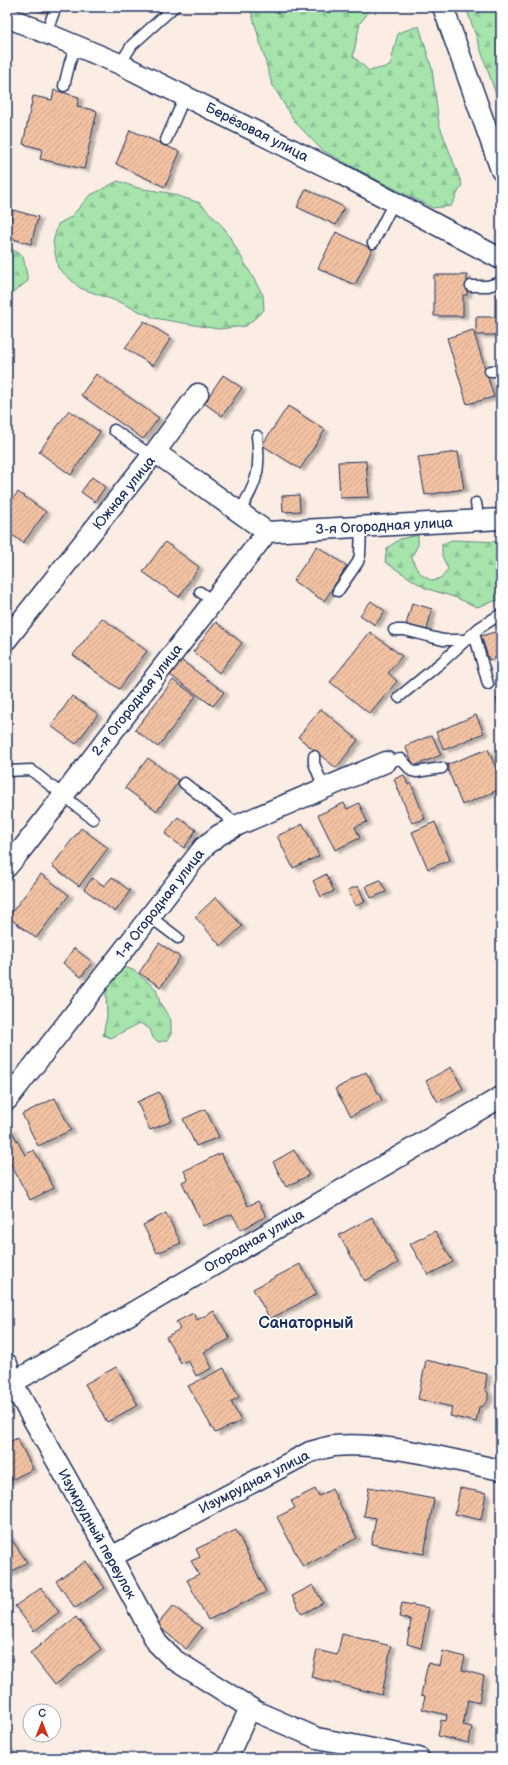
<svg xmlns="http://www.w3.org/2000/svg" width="508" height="1765" viewBox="0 0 508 1765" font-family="'Balsamiq Sans',sans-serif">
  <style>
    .forest { fill: url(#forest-firs); stroke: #608a85 }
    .building { fill: url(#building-hatch); stroke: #1b2f5e; filter: url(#shadow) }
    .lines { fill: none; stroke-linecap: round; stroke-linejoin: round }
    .service-casing { stroke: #1b2f5e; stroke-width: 13 }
    .minor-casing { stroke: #1b2f5e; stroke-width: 23 }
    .service { stroke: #fff; stroke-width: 10 }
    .minor { stroke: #fff; stroke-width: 20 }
    .labels { text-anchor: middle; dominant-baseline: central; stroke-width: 3.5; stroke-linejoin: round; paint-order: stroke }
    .street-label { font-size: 14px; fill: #1b2f5e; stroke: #fff }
    .quarter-label { font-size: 16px; font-weight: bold; fill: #1b2f5e; stroke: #fff }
  </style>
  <defs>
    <pattern id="forest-firs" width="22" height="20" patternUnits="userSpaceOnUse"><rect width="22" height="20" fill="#a6e4ac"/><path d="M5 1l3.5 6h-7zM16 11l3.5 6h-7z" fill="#8ec496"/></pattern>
    <pattern id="building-hatch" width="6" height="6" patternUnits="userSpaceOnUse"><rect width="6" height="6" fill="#f2c2a2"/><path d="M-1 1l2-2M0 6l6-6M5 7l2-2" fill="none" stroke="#cfa78e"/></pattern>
    <filter id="shadow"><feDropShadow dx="4.5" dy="2.5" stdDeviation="1" flood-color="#0004"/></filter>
  </defs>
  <rect width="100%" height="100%" fill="#fbede3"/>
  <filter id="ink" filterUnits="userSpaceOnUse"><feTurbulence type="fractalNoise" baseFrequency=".025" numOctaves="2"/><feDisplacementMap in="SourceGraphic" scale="8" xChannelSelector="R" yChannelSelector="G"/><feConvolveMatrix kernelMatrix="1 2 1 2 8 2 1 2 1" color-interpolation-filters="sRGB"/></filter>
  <g filter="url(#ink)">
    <!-- forest -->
    <path class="forest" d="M250 7H373L360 23 353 56 369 71 390 66 398 33 419 26 432 69 439 124 462 185 451 206 433 208 377 180 322 150 295 122 272 84Z
      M466 7H501V109Z
      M118 181 138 188 169 193 200 203 225 229 247 267 263 295 264 310 246 326 218 329 154 318 119 302 80 288 58 268 53 242 58 224 71 217 89 196Z
      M7 246 23 256 28 281 7 297Z
      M418 535V545L412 556C415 570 420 575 433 581L442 577 448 569 442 556V544L452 540 501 542V599L477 607 457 598 425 588 385 562 387 548 400 539Z
      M125 967 135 971 156 989 160 1003 171 1020V1034L168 1040 159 1042 153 1038 150 1029 140 1023 111 1038 103 1035 107 1016 106 992 113 978Z"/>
    <!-- building -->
    <path class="building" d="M30 7H45L43 12Z
      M54 90 79 97 77 106 97 111 84 169 40 159 42 149 23 144 33 96 52 100Z
      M130 130 180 152 165 187 116 164Z
      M306 189 344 207 336 225 297 207Z
      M13 210 38 217 31 244 7 237Z
      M336 232 372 249 355 285 318 268Z
      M434 275H467V295H463V316H434Z
      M495 296H501V335H476V317H495Z
      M144 321 171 338 153 366 125 348Z
      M473 330 494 397 467 404 447 338Z
      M96 374 159 418 143 439 81 395Z
      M223 375 242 388 222 416 204 403Z
      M288 406 325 430 300 469 262 445Z
      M69 410 100 432 71 475 39 452Z
      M458 452 464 489 425 495 418 457Z
      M501 458V477L498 459Z
      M366 461 369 497 340 498 338 462Z
      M92 477 105 487 95 502 81 492Z
      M18 492 46 512 23 543 7 531V506Z
      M299 495 300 511 283 512 282 496Z
      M165 542 199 567 179 597 143 572Z
      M317 546 347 566 324 601 293 581Z
      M371 601 385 611 375 625 360 615Z
      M412 603 432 609 427 630 406 625Z
      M102 618 147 651 119 689 73 655Z
      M216 622 242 643 219 673 193 652Z
      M501 630V656L489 660 481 636Z
      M370 632 402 656 388 673 397 681 370 714 330 682Z
      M181 660 224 692 213 706 170 675Z
      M173 680 196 696 158 747 135 730Z
      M501 681V713L496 699 501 697 496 683Z
      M72 696 98 714 76 744 51 726Z
      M321 709 358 740 336 768 298 737Z
      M476 715 484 733 444 750 436 732Z
      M432 735 441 755 414 766 405 746Z
      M488 749 501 781V789L462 805 446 765Z
      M148 758 179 781 157 811 125 788Z
      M404 775 408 785 411 783 425 819 412 823 394 779Z
      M344 803 347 809 359 803 367 822 355 827 360 838 335 850 318 815Z
      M178 817 196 830 184 848 165 834Z
      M435 822 450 860 428 869 412 832Z
      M303 824 319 856 293 868 277 836Z
      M81 828 108 848 79 886 52 866Z
      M41 874 69 895 36 938 8 917Z
      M326 874 334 891 321 897 313 881Z
      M112 877 130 891 115 912 84 889 92 878 104 886Z
      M380 880 386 892 371 898 366 886Z
      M358 886 365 902 355 906 348 890Z
      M216 897 242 926 221 946 195 917Z
      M159 943 180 957 161 987 139 973Z
      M74 948 92 962 81 977 63 963Z
      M451 1067 463 1089 438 1102 426 1081Z
      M366 1072 382 1100 351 1116 335 1089Z
      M159 1092 172 1121 150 1130 137 1102Z
      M55 1098 71 1130 38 1146 22 1114Z
      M205 1109 219 1137 196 1146 183 1119Z
      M10 1128 25 1155 34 1150 54 1188 30 1200 7 1157V1130Z
      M294 1150 309 1175 286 1187 273 1162Z
      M221 1153 248 1206 258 1201 266 1216 241 1230 232 1214 203 1226 182 1182 188 1179 184 1171Z
      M166 1213 181 1243 157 1253 143 1225Z
      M372 1217 398 1263 365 1281 339 1235Z
      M435 1231 453 1262 428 1275 410 1244Z
      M300 1264 317 1294 270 1319 253 1289Z
      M214 1311 230 1339 204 1352 212 1368 196 1376 188 1360 181 1363 166 1337 180 1329 176 1322 193 1313 197 1320Z
      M426 1360 487 1374 485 1389 488 1393V1400L483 1406 479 1407 476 1422 450 1416 452 1407 418 1399Z
      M116 1367 138 1405 107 1422 85 1384Z
      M224 1368 239 1397 231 1402 241 1421 215 1433 188 1386Z
      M17 1438 33 1469 7 1482V1444Z
      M369 1487 434 1499 424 1554 371 1544 376 1518 364 1516Z
      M460 1488 486 1493 481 1520 455 1514Z
      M315 1489 319 1496 332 1489 357 1538 303 1567 277 1517 295 1508 291 1501Z
      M236 1530 266 1592 208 1620 187 1580 199 1574 191 1561 200 1557 196 1549Z
      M7 1533 27 1562 7 1575Z
      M86 1561 105 1588 75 1608 56 1581Z
      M313 1585 323 1603 302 1614 292 1596Z
      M41 1588 59 1612 34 1631 15 1606Z
      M402 1603 429 1608 421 1648 407 1644 411 1620 399 1617Z
      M173 1606 202 1628 186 1649 157 1625Z
      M76 1617 101 1649 55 1685 30 1653Z
      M342 1634 391 1646 382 1695 311 1677 317 1650 337 1655Z
      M443 1651 465 1657 462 1670 484 1676 479 1703 468 1700 463 1725 472 1727 469 1743 438 1736 441 1720 446 1721 447 1715 422 1709 425 1696 421 1695 428 1663 440 1666Z
      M7 1746 17 1758H7Z"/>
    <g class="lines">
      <defs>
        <path id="service" d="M46 33 56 7
          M120 64 132 45 174 7
          M64 86 70 62 76 46
          M166 140 185 96
          M373 243 394 202
          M471 286H488L501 282
          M490 371H501
          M114 430 152 456
          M476 503 479 521
          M239 512C257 484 261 470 257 436
          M338 591 358 562 360 555 361 527
          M200 592 213 601
          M394 630H404L443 640H467
          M474 633 488 684
          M399 697 443 661 479 628 501 614
          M314 756V763L324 789
          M386 762 401 759 412 771 416 772 442 768
          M7 771 31 770 93 819
          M184 783 238 825
          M149 916 178 938"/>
        <path id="minor" d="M443 7 501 170
          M7 17 120 64 341 174 501 259
          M155 452 198 394
          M267 532 501 519
          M7 639 155 452 267 532
          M7 867 22 849 267 532
          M7 1100 204 847 219 835 238 825 386 762
          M7 1364 12 1382 111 1557 157 1643 173 1659 257 1712 317 1738 419 1758
          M7 1386 501 1097
          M111 1557 310 1452C318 1450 326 1447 334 1446 384 1441 451 1460 501 1470
          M227 1758 250 1708"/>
      </defs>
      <!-- service casing -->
      <use href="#service" class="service-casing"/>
      <!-- minor casing -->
      <use href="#minor" class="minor-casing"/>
      <!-- service -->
      <use href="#service" class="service"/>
      <!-- minor -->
      <use href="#minor" class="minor"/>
    </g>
  </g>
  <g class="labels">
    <!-- street labels -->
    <g class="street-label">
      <text transform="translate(257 132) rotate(27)">Берёзовая улица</text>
      <text transform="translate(124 493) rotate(-51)">Южная улица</text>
      <text transform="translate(384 526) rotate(-3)">3-я Огородная улица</text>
      <text transform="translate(137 700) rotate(-52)">2-я Огородная улица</text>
      <text transform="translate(160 904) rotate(-52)">1-я Огородная улица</text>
      <text transform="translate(254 1241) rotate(-30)">Огородная улица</text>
      <text transform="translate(254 1482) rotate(-27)">Изумрудная улица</text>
      <text transform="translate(97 1534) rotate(61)">Изумрудный переулок</text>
    </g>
    <!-- quarter labels -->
    <g class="quarter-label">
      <text x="306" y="1323">Санаторный</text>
    </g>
  </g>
  <!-- margin -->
  <rect width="508" height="1765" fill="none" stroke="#fff" stroke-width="24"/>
  <rect x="12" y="12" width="484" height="1741" fill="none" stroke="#1b2f5e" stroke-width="1.5" filter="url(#ink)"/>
  <!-- north arrow -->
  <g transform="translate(42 1723)"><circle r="19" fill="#ffffff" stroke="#a4acbf"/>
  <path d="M0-3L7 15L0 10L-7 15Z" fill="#c8321e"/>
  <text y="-6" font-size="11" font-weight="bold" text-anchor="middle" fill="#1b2f5e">С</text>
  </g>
</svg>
